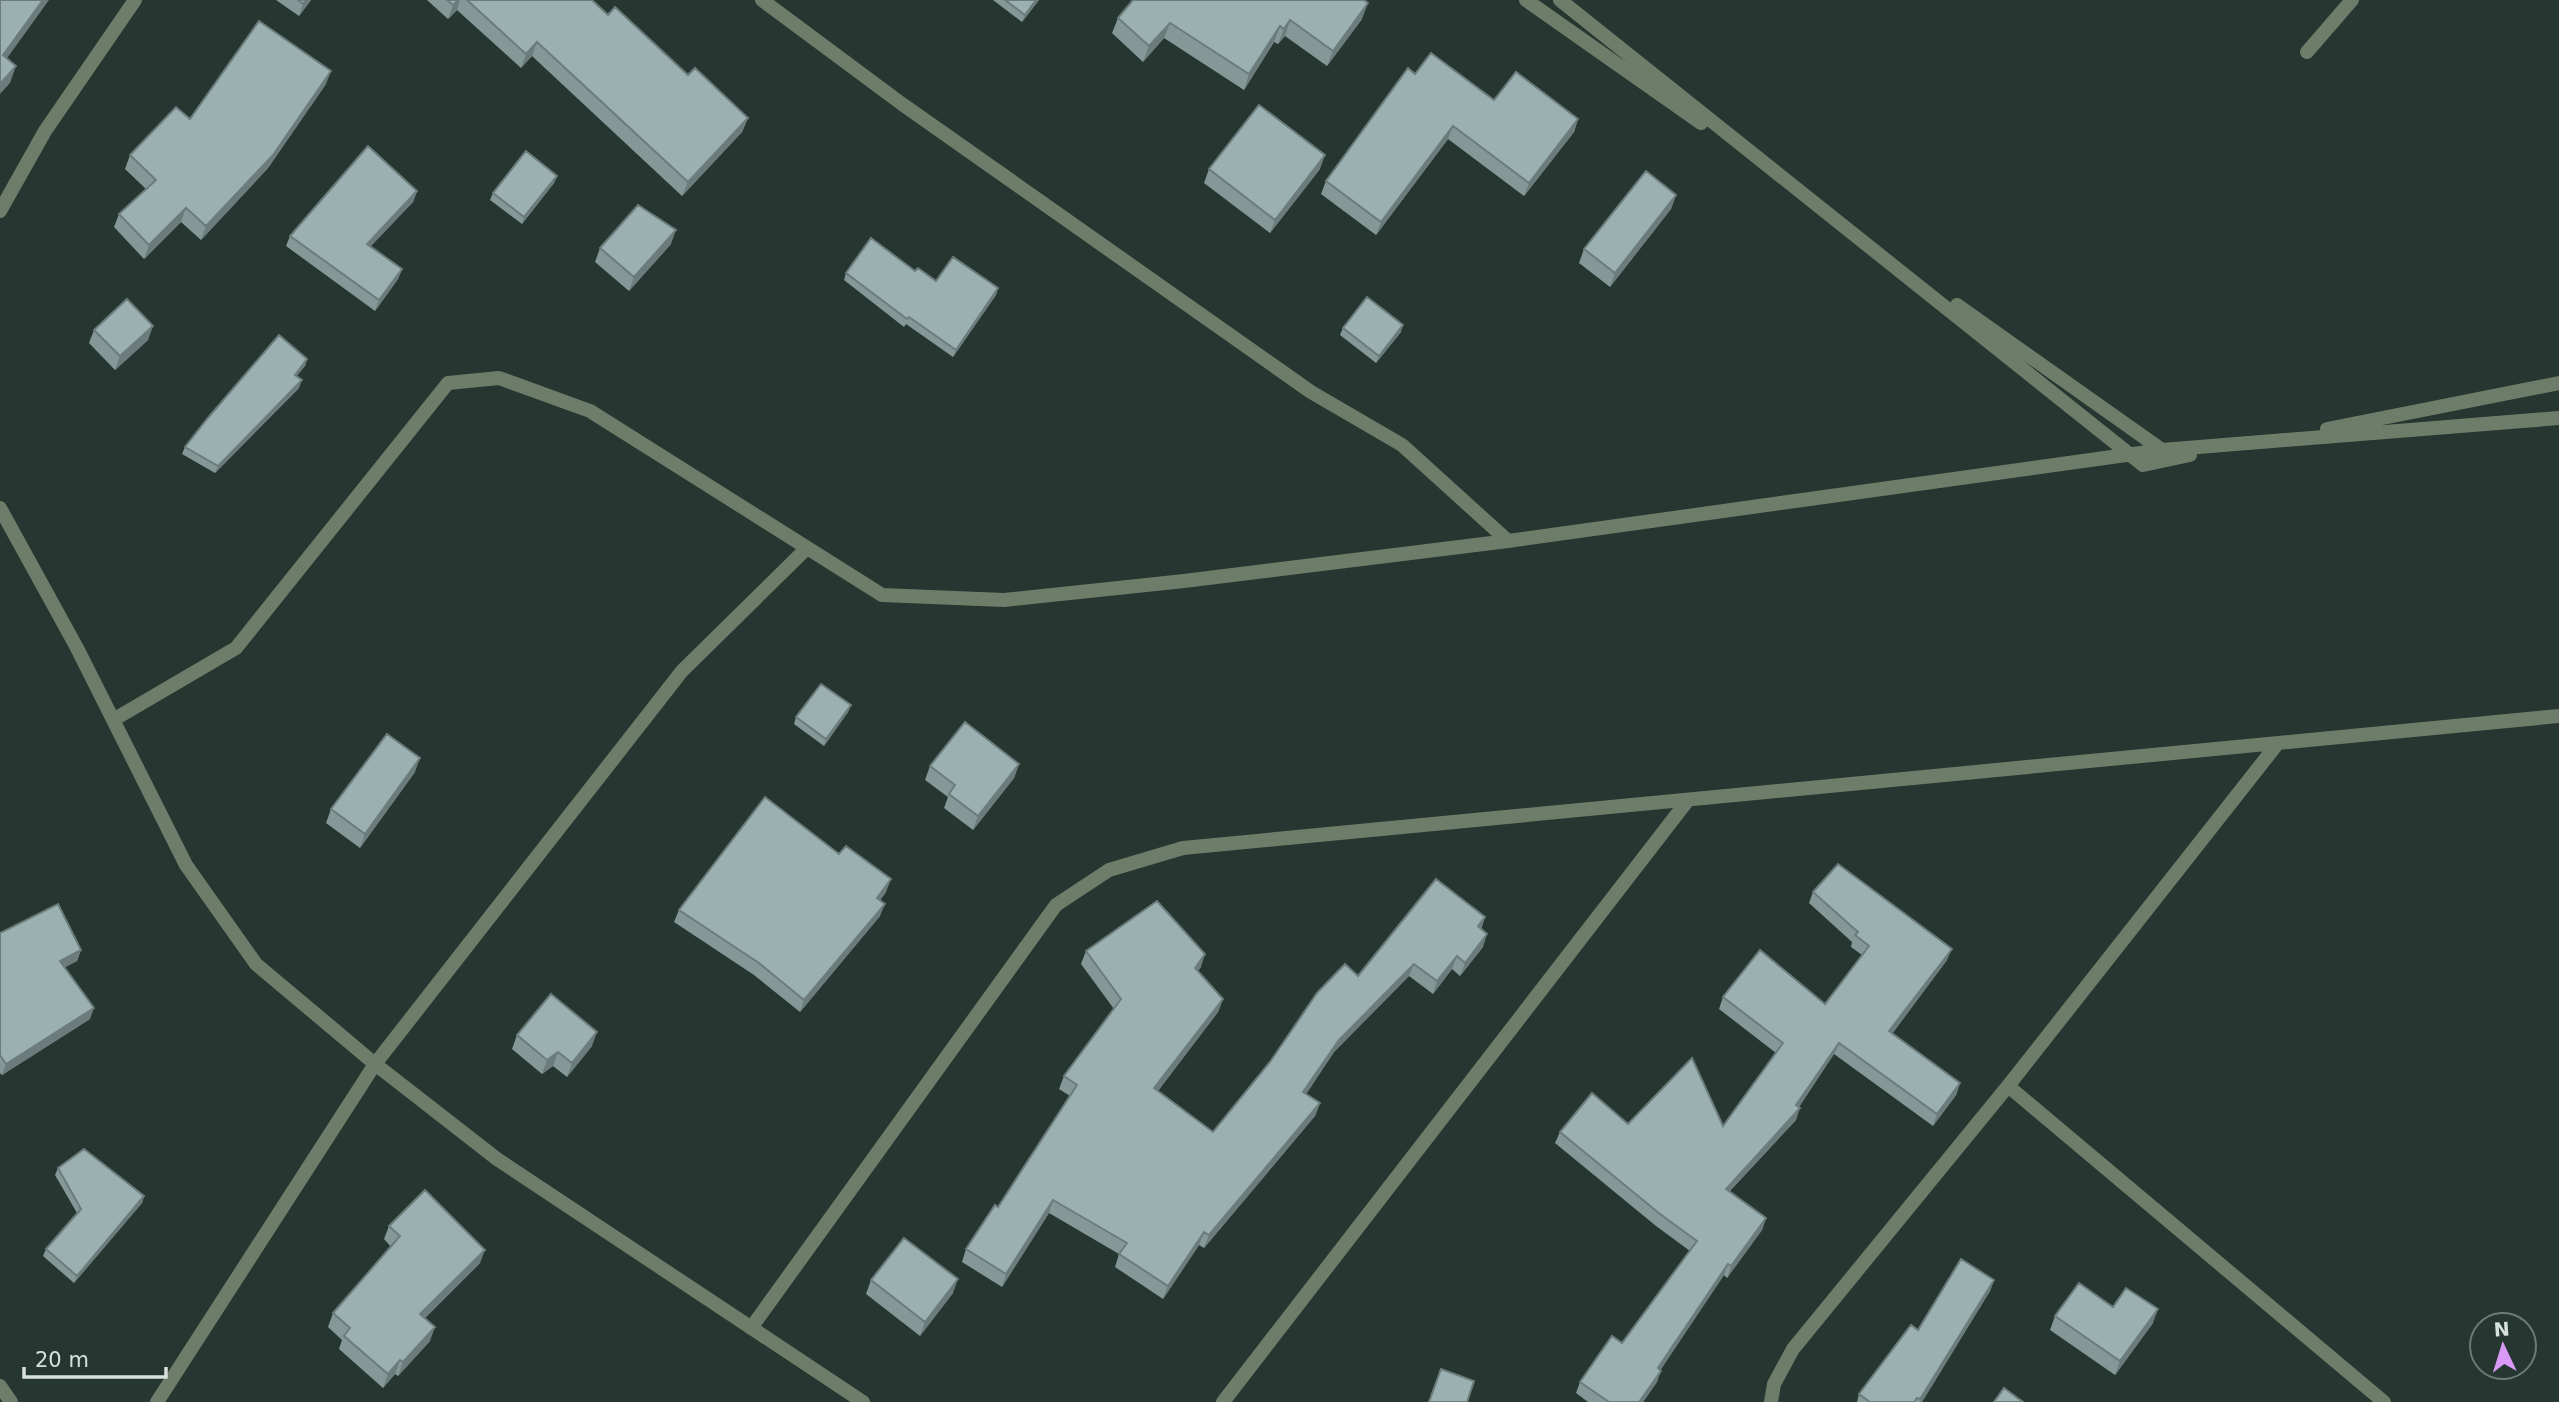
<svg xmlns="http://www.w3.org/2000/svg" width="2559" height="1402" viewBox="0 0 2559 1402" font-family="'DejaVu Sans',sans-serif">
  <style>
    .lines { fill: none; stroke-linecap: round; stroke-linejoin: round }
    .street { stroke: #6d7d69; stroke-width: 14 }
    .wall { fill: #859898 }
    .shaded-wall { fill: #6c7c7c }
    .building { fill: #9bb1b1; stroke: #6c7c7c; stroke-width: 2 }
  </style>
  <rect width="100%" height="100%" fill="#263630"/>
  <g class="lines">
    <!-- street -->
    <path class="street" d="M762 0 902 104 1311 392 1402 445 1508 541
      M1526 0 1701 123
      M1560 0 2143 465 2190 455
      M2307 52 2352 0
      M0 211 45 131 135 0
      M1957 305 2162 450
      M2327 429 2559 383
      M0 508 77 648 186 865 256 964 375 1064 497 1159 863 1402
      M113 720 236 648 448 383 499 378 590 411 882 595 1004 600 1184 581 1508 541 2162 450 2559 418
      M2008 1086 2384 1402
      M751 1328 1056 905 1109 870 1183 848 2559 716
      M0 1386 11 1402
      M157 1402 375 1064 682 671 807 548
      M1223 1402 1688 800
      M1771 1402 1774 1384 1793 1349 2008 1086 2278 743"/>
  </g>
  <!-- wall -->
  <path class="wall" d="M276 0H311L299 16Z
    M427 0H592L608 15 688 75 748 118 742 132 682 196 532 56 521 68 457 10 448 19Z
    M993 0H1039L1022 22Z
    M1118 18 1362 19 1327 66 1285 36 1278 44 1274 42 1244 90 1164 38 1143 62 1112 33Z
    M1415 74 1494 100 1578 119 1574 132 1524 196 1448 139 1376 235 1321 194 1326 181Z
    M326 84 268 168 201 240 181 222 144 259 114 227 119 214 146 189 125 169 130 155 190 119Z
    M1209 169H1320L1270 233 1204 183Z
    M557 176 554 183 522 224 490 200 493 193Z
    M417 191 413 202 371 246 402 269 398 279 375 311 286 246 290 236Z
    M1676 195 1671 209 1610 287 1579 263 1584 249Z
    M671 244 629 291 595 262 600 248Z
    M915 271 936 281 998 288 996 295 953 357 906 324 904 327 844 280 846 273Z
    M1343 328 1401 332 1376 363 1340 335Z
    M94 330 148 340 115 370 89 343Z
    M307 359 305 366 296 376 299 388 215 473 182 454 185 447Z
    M851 705 848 712 824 746 794 724 796 717Z
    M1019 764 1014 778 973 830 944 808 948 797 925 780 930 766Z
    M415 772 360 848 326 823 331 809Z
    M886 892 880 900V916L800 1012 754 975 674 922 679 910Z
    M1813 892 1947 960 1892 1034 1960 1083 1956 1095 1933 1126 1834 1054 1799 1107 1796 1120 1730 1191 1766 1218 1762 1230 1727 1278 1724 1275 1660 1370 1657 1382 1643 1402H1588L1576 1393 1580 1382 1622 1343 1690 1251 1656 1226 1555 1143 1560 1132 1628 1124 1723 1126 1776 1053 1719 1009 1723 997 1825 1004 1862 955 1851 947 1852 942 1809 903Z
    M1485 917 1481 929 1483 947 1460 976 1452 969 1433 994 1409 976 1334 1052 1306 1094 1320 1103 1315 1116 1204 1248 1199 1245 1163 1299 1115 1267 1119 1254 1049 1213 1002 1287 962 1262 966 1249 998 1207 1070 1096 1059 1089 1064 1076 1114 1009 1081 964 1086 951 1201 967 1198 971 1223 999 1218 1012 1158 1091 1213 1132 1358 976Z
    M0 933 81 950 77 961 65 967 90 1019 2 1075 0 1073Z
    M517 1035 592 1046 567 1077 553 1066 542 1074 512 1049Z
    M58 1168 144 1196 142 1203 74 1283 43 1256 46 1249 77 1213 55 1175Z
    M389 1226 480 1263 425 1318 430 1341 398 1376 395 1374 383 1388 339 1349 342 1340 328 1327 333 1313 391 1247 384 1239Z
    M871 1280 953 1293 920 1336 866 1294Z
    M1994 1280 1990 1291 1922 1402H1857L1859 1394 1918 1330Z
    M2113 1307 2153 1323 2115 1375 2050 1330 2055 1316Z"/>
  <!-- shaded-wall -->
  <path class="shaded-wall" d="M43 0H49L0 68 3 55Z
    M306 0H311L299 16 303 4Z
    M458 0H460L457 10 448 19 453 5Z
    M1036 0H1039L1022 22 1025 15Z
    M1368 3 1362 19 1327 66 1333 51Z
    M1290 20 1285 36 1278 44 1284 29Z
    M1170 23 1164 38 1143 62 1149 46Z
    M1280 26 1274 42 1244 90 1249 74Z
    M537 42 532 56 521 68 526 54Z
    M16 66 10 83 0 94V84Z
    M331 71 326 84 268 168 201 240 206 226Z
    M748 118 742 132 682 196 688 182Z
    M1578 119 1574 132 1524 196 1529 183Z
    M1453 126 1448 139 1376 235 1381 222Z
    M1325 155 1320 169 1270 233 1275 220Z
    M557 176 554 183 522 224 524 217Z
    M417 191 413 202 363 254 367 244Z
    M1676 195 1671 209 1610 287 1615 273Z
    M186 208 181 222 144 259 149 245Z
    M676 230 671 244 629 291 634 277Z
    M402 269 398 279 375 311 379 300Z
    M998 288 996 295 953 357 956 350Z
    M1403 325 1401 332 1376 363 1379 356Z
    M153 326 148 340 115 370 120 356Z
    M307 359 305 366 292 382 295 375Z
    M302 380 299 388 215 473 218 466Z
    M851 705 848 712 824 746 826 739Z
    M420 758 415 772 360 848 365 834Z
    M1019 764 1014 778 973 830 978 816Z
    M891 879 886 892 873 910 877 898Z
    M885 904 880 916 800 1012 804 1000Z
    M1485 917 1481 930 1478 926Z
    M1487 934 1483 947 1460 976 1465 963Z
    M1952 949 1947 960 1885 1043 1889 1031Z
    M81 950 77 961 56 972 60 961Z
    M1205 954 1201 967 1190 980 1195 968Z
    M1457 956 1452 969 1433 994 1437 981Z
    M1414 964 1409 976 1334 1052 1299 1105 1303 1092 1339 1040Z
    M1223 999 1218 1012 1150 1101 1154 1088Z
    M94 1008 90 1019 2 1075 6 1064Z
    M597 1032 592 1046 567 1077 572 1063Z
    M1839 1043 1834 1054 1792 1117 1796 1105Z
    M558 1052 553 1066 542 1074 547 1060Z
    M1960 1083 1956 1095 1933 1126 1937 1114Z
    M1320 1103 1315 1116 1204 1248 1209 1235Z
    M1800 1108 1796 1120 1721 1200 1726 1189Z
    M144 1196 142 1203 74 1283 77 1276Z
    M1053 1200 1049 1213 1002 1287 1006 1274Z
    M1766 1218 1762 1230 1727 1278 1731 1266Z
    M1204 1232 1199 1245 1163 1299 1168 1286Z
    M485 1250 480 1263 415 1328 420 1314Z
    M1728 1264 1724 1275 1654 1380 1658 1368Z
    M958 1279 953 1293 920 1336 925 1322Z
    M1994 1280 1990 1291 1922 1402H1919Z
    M2158 1309 2153 1323 2115 1375 2120 1361Z
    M435 1327 430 1341 398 1376 403 1362Z
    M400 1360 395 1374 383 1388 388 1374Z
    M1661 1371 1657 1382 1643 1402H1639Z"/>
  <!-- building -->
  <path class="building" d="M0 0H43L3 55 16 66 0 84Z
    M298 0H306L303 4Z
    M447 0H458L453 5Z
    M467 0H592L608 15 615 7 688 75 695 68 748 118 688 182 537 42 526 54Z
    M1005 0H1036L1025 15Z
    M1133 0H1364L1368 3 1333 51 1290 20 1284 29 1280 26 1249 74 1170 23 1149 46 1118 18Z
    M259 21 331 71 273 155 206 226 186 208 149 245 119 214 156 180 130 155 176 107 190 119Z
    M1431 53 1494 100 1516 72 1578 119 1529 183 1453 126 1381 222 1326 181 1408 68 1415 74Z
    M1259 105 1325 155 1275 220 1209 169Z
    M368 146 417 191 367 244 402 269 379 300 290 236Z
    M526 151 557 176 524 217 493 193Z
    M1646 171 1676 195 1615 273 1584 249Z
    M638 205 676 230 634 277 600 248Z
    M871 238 915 271 918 268 936 281 953 257 998 288 956 350 909 317 907 319 846 273Z
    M1367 297 1403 325 1379 356 1343 328Z
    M127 299 153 326 120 356 94 330Z
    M279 335 307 359 295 375 302 380 218 466 185 447 207 419Z
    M821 684 851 705 826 739 796 717Z
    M965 722 1019 764 978 816 949 794 955 785 930 766Z
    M387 734 420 758 365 834 331 809Z
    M765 797 839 854 846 846 891 879 877 898 885 904 804 1000 759 963 679 910Z
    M1838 864 1952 949 1889 1031 1960 1083 1937 1114 1839 1043 1796 1105 1800 1108 1726 1189 1766 1218 1731 1266 1728 1264 1658 1368 1661 1371 1639 1402H1609L1580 1382 1612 1336 1622 1343 1697 1241 1660 1214 1560 1132 1592 1093 1628 1124 1692 1058 1723 1126 1783 1043 1723 997 1760 950 1825 1004 1869 946 1855 935 1858 932 1813 892Z
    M1436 879 1485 917 1478 926 1487 934 1465 963 1457 956 1437 981 1414 964 1339 1040 1303 1092 1320 1103 1209 1235 1204 1232 1168 1286 1119 1254 1127 1243 1053 1200 1006 1274 966 1249 995 1205 998 1207 1077 1085 1064 1076 1121 999 1086 951 1157 901 1205 954 1195 968 1223 999 1154 1088 1213 1132 1270 1062 1317 993 1345 964 1358 976Z
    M58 904 81 950 60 961 94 1008 6 1064 0 1055V933Z
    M551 994 597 1032 572 1063 558 1052 547 1060 517 1035Z
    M84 1149 144 1196 77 1276 46 1249 81 1209 58 1168Z
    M425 1190 485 1250 420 1314 435 1327 403 1362 400 1360 388 1374 344 1336 350 1328 333 1313 400 1236 389 1226Z
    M904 1238 958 1279 925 1322 871 1280Z
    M1961 1259 1994 1280 1920 1399 1917 1398 1914 1402H1870L1859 1394 1911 1325 1918 1330Z
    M2079 1283 2113 1307 2126 1288 2158 1309 2120 1361 2055 1316Z
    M1441 1369 1474 1381 1467 1402H1429Z
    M2004 1388 2023 1402H1994Z"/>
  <!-- north arrow -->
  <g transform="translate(2503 1346) rotate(356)"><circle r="33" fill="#263630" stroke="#6c7a75" stroke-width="2"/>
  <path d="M0-5L12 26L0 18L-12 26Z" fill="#d99af7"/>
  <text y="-10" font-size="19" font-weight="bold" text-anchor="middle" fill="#d6e0dc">N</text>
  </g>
  <!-- scale -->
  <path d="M24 1367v10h142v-10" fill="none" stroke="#d6e0dc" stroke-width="3.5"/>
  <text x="35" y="1367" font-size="21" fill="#d6e0dc" stroke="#263630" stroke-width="5" paint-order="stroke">20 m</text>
</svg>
